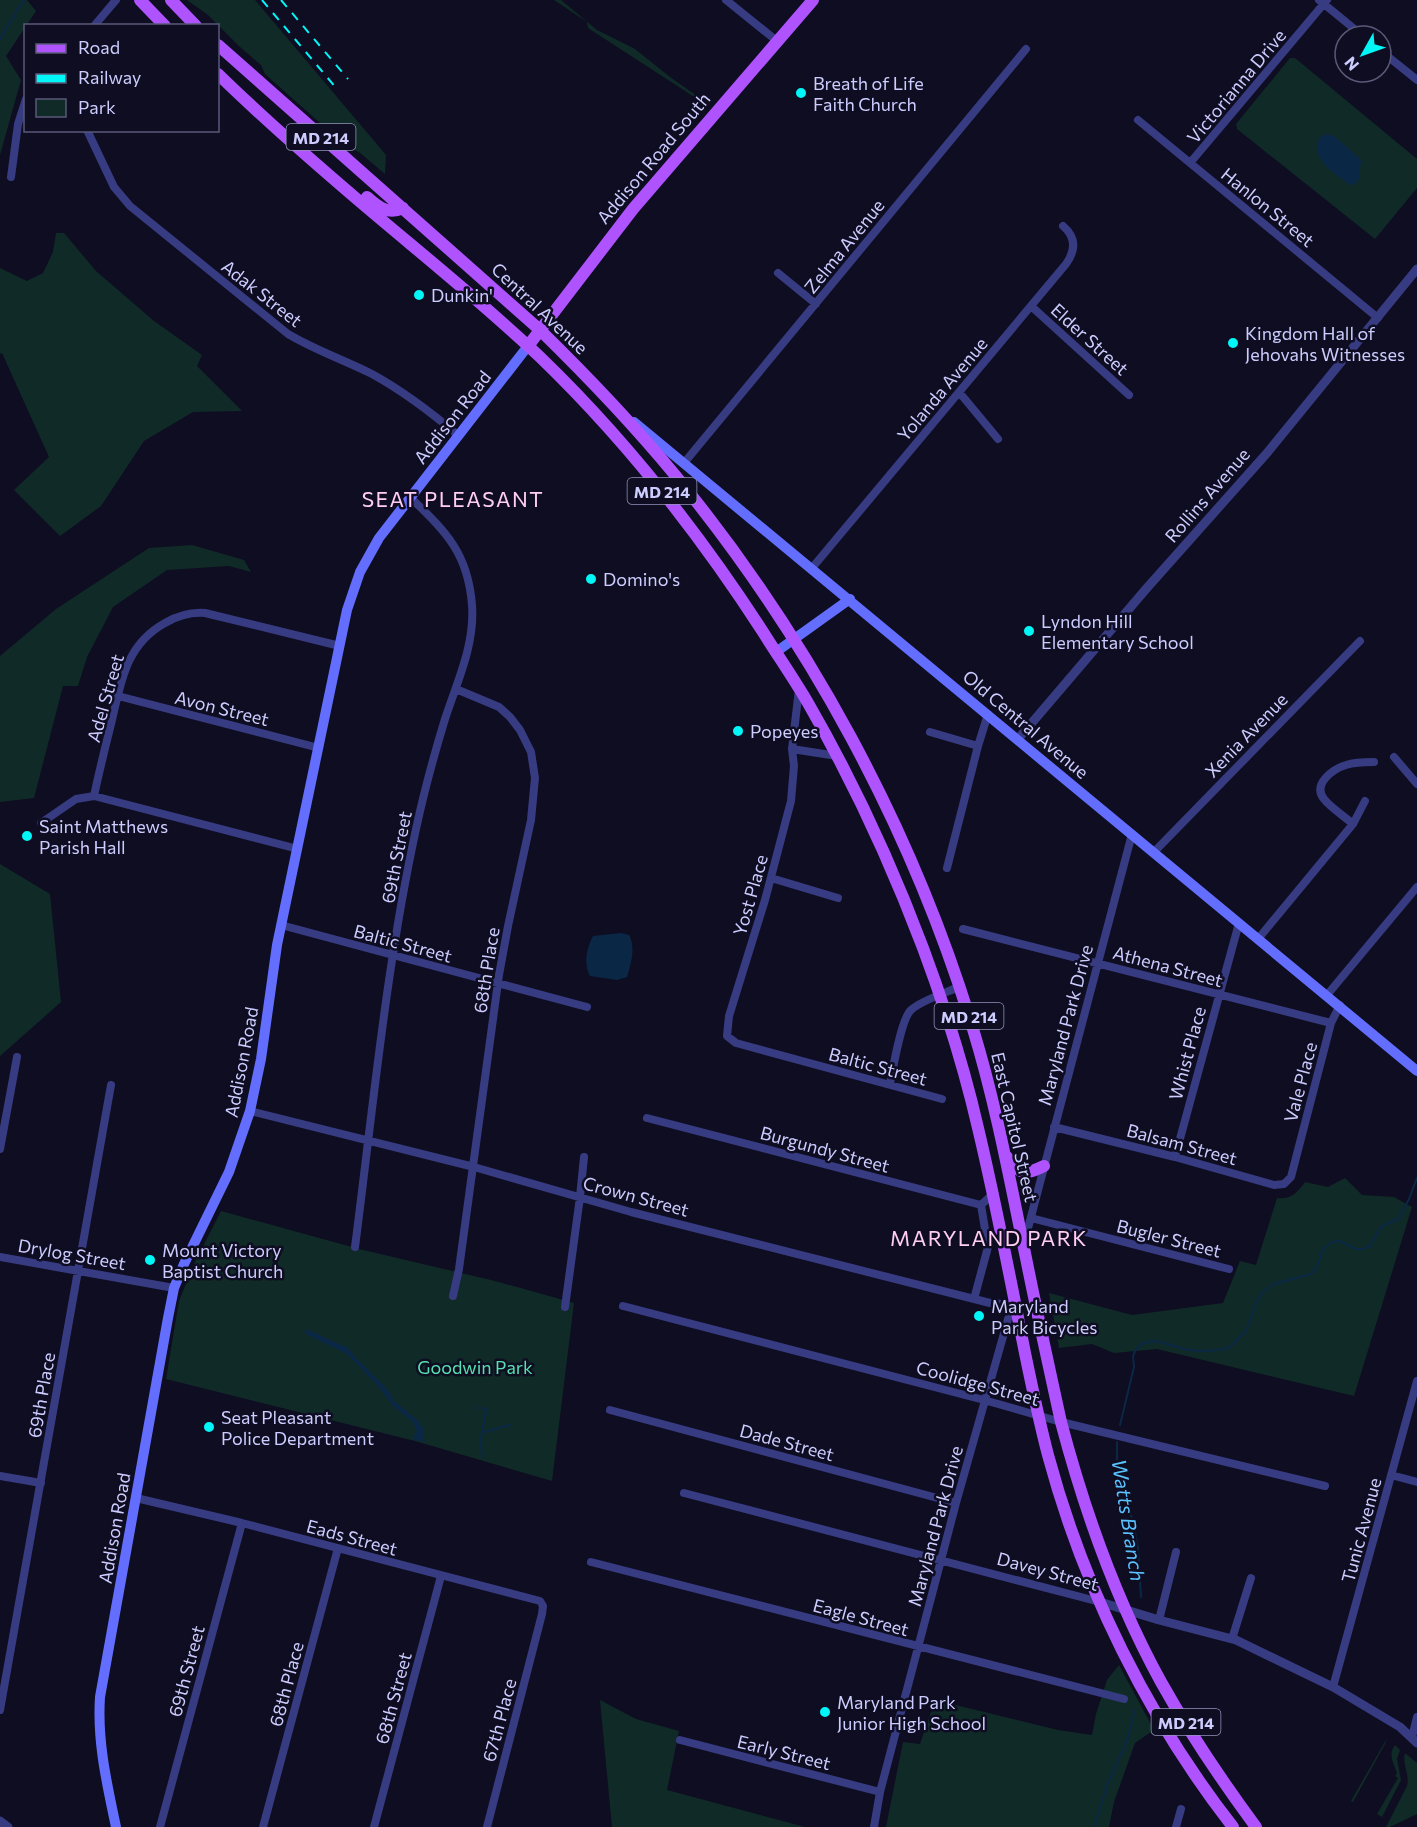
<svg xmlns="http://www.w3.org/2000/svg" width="1417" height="1827" viewBox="0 0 1417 1827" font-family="Commissioner,sans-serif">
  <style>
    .green { fill: #102b27 }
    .water { fill: #0b2746 }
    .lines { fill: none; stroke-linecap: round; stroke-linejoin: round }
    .stream { stroke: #0b2746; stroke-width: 2 }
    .minor { stroke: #373b81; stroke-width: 8 }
    .tertiary { stroke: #373b81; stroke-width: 9 }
    .secondary { stroke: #636eff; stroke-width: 10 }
    .primary { stroke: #af53ff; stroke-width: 12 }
    .rail { stroke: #00f6f7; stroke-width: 2; stroke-dasharray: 9 8; stroke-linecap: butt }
    .poi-dot { fill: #00f6f7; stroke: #0e0d21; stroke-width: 2 }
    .labels { text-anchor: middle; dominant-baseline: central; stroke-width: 5; stroke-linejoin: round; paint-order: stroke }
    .shield { fill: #0e0d21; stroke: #9493bc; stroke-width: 1.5 }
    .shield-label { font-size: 16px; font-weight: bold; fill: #cdccff }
    .poi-label { font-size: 18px; fill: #cdccff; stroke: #0e0d21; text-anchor: start }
    .street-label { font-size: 18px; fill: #cdccff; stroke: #0e0d21 }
    .park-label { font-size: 18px; fill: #57e1b1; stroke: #0e0d21 }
    .water-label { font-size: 20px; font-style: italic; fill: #5ac2ff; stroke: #0e0d21 }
    .quarter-label { font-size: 21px; letter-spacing: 1.5px; fill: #ffcef2; stroke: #0e0d21 }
  </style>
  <rect width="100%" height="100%" fill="#0e0d21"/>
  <!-- green -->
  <path class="green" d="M0 0H27L36 11 6 56 21 80 0 155Z
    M187 0H255L386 155 385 174 359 152 347 147 265 74 261 65 240 47 208 15Z
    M554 0H561L597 30 635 49 670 77 700 98 699 100 588 28 587 22Z
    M1290 58H1295L1417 159V188L1375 239 1237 129 1236 124Z
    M56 233H64L96 271 154 321 202 355 197 366 242 411 193 412 144 441 101 506 60 536 14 490 49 457 2 353 0 354V268L27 281 43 273 53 252Z
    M192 545 244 560 251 572 229 566 167 570 113 607 87 657 78 686H63L34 798 0 802V656L56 609 149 548Z
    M0 864 50 894 61 1002 0 1056Z
    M1345 1178 1362 1195 1394 1197 1412 1207 1354 1396 1157 1349 1114 1353 1092 1344 1059 1348 1049 1293 1132 1315 1223 1303 1240 1261 1256 1265 1277 1198C1291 1200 1298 1192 1305 1182L1328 1187Z
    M221 1211 359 1249 495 1281 574 1303 552 1481 415 1441 166 1379 179 1301 194 1264Z
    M1119 1665 1154 1730 1135 1743 1114 1802 1109 1827H886L903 1742 920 1744 935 1700 1058 1730 1092 1735 1096 1714 1107 1680Z
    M600 1700 636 1719 679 1731 667 1790 805 1827H612Z
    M1387 1738 1385 1744 1353 1802 1351 1801Z
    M1395 1745 1400 1750 1397 1759 1401 1780 1382 1817 1377 1814 1398 1778 1395 1776 1397 1773C1393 1762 1388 1754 1395 1745Z
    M1405 1753 1417 1763V1814L1390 1827H1386L1407 1786C1410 1774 1402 1765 1405 1753Z"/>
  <!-- water -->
  <path class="water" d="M1326 134 1334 136 1361 160 1359 179 1355 184 1350 185C1333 172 1309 159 1320 137Z
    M621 933 629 935C636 947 631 964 627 977L617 980 590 976C583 964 587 947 593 936Z
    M306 1329 341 1345 347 1347 356 1358 388 1390 394 1401 418 1421 423 1429V1442L413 1439 414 1435 417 1432 413 1422 393 1406 378 1386 347 1354 306 1334Z"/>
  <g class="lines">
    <!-- stream -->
    <path class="stream" d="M0 39 19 7 25 0
      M482 1408 486 1409V1411L480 1443 483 1457
      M475 1409 476 1406
      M1120 1425 1134 1367 1133 1356 1136 1349 1143 1343 1157 1341 1188 1350 1206 1351 1225 1349 1231 1346 1246 1331 1257 1302 1261 1294 1268 1288 1274 1284 1311 1274 1316 1269 1323 1249 1332 1242 1340 1241 1356 1249H1363L1370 1246 1381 1227 1399 1218 1409 1199 1417 1178
      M484 1432 510 1425
      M1117 1442V1461L1119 1477 1133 1522 1138 1548 1141 1597
      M1094 1827 1107 1786 1127 1740 1135 1710"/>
    <!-- minor -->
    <path class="minor" d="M726 0 777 41
      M1319 0 1363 36
      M94 26 116 0
      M1381 51 1417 80
      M1138 120 1378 318
      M87 130 114 187 130 206 288 334C315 350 344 360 372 374 403 391 432 413 459 436
      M1190 163 1327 0
      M11 177 18 124 26 99
      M778 273 816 304
      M1031 306 1129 395
      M959 392 998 439
      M684 463 1026 49
      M812 568 1066 264C1076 250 1076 237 1063 226
      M799 689 792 749 794 766 791 801 765 900 729 1016 727 1036 736 1043 942 1099
      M118 696 319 748
      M930 732 978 746
      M792 749 837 756
      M1394 757 1417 784
      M94 796C99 772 105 748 111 724 121 683 125 645 165 623 177 616 191 612 205 613L340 646
      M41 823 76 799 94 796 298 849
      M1353 824C1344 816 1331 808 1324 799 1312 784 1333 769 1346 765 1355 762 1364 762 1374 762
      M1154 852 1360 641
      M947 868 978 746 988 714
      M771 878 838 898
      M281 925 587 1007
      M963 929 1331 1023
      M1258 939 1353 824 1365 801
      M1327 995 1417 887
      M890 1084C893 1069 901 1019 911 1010 922 1000 945 993 959 987
      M250 1111 474 1167 631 1212 990 1303 1015 1305 1008 1319 956 1503 880 1792 874 1827
      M647 1118 981 1205 992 1195
      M1054 1127 1175 1157 1274 1185 1284 1184 1291 1177 1331 1023 1340 1005
      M0 1149 17 1057
      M1175 1157 1239 923
      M1031 1218 1229 1269
      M1027 1244V1232L1132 834
      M355 1247C373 1108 386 967 416 829 424 792 434 755 445 719 457 682 475 645 472 605 468 553 446 532 411 498
      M0 1257 174 1288
      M453 1296 459 1269 499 975 508 926 531 820 535 778 531 752 520 730 510 717 499 707 456 689
      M974 1299 988 1247 981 1205
      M623 1306 984 1400 1061 1422 1325 1486
      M565 1307 580 1197 584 1157
      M610 1410 956 1503
      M1391 1475 1417 1482
      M0 1476 41 1483
      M684 1493 1100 1602
      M136 1498 242 1523 540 1601 543 1606 542 1614 487 1827
      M591 1562 1124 1699
      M1159 1620 1176 1552
      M1232 1639 1251 1578
      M1333 1687 1417 1381
      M0 1710 111 1085
      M1412 1737 1417 1717
      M680 1740 880 1792
      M160 1827 242 1523
      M263 1827 338 1548
      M374 1827 441 1576
      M1176 1827 1181 1809"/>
    <!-- tertiary -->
    <path class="tertiary" d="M1018 739 1146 589 1267 453 1417 269
      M1100 1602 1159 1620 1236 1640 1333 1687 1400 1727 1417 1743
      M0 1821 8 1827"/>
    <!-- secondary -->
    <path class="secondary" d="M634 422 1417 1071
      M776 652 850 599
      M116 1827C107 1784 97 1742 100 1697L168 1318 174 1288 184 1264 229 1172 250 1111 261 1059 277 945 347 610 360 572 379 538 528 346"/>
    <!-- primary -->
    <path class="primary" d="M140 0 165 26
      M171 0 196 26
      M218 45 540 330C587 376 633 424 675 475 808 637 912 828 973 1029 996 1104 1010 1181 1026 1258 1037 1313 1049 1367 1061 1422 1084 1509 1117 1602 1161 1682 1189 1732 1222 1781 1256 1827
      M218 74C263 118 310 159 358 200 419 252 481 301 540 357 625 439 699 533 763 632 778 656 794 679 808 703 853 781 891 863 923 948 945 1007 964 1067 978 1128 996 1203 1010 1278 1025 1353 1032 1387 1039 1421 1048 1455 1084 1589 1148 1718 1233 1827
      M367 197C378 207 388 215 403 208
      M528 346 633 209 813 0
      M1006 1156C1021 1175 1023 1176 1044 1166"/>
    <!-- rail -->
    <path class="rail" d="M262 0 337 89
      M281 0 348 79"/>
  </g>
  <!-- markers -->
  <g class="poi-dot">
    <circle cx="801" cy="93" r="6"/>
    <circle cx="419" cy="295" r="6"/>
    <circle cx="1233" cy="343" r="6"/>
    <circle cx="591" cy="579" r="6"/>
    <circle cx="1029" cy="631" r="6"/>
    <circle cx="738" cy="731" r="6"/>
    <circle cx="27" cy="836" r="6"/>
    <circle cx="150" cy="1260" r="6"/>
    <circle cx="979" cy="1316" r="6"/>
    <circle cx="209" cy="1427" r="6"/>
    <circle cx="825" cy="1712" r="6"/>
  </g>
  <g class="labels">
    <!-- shield labels -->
    <g class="shield">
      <rect x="286.5" y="124" width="69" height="26" rx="4.5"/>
      <rect x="627.5" y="478" width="69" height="26" rx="4.5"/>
      <rect x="934.5" y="1003" width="69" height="26" rx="4.5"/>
      <rect x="1151.5" y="1709" width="69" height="26" rx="4.5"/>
    </g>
    <g class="shield-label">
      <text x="321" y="137">MD 214</text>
      <text x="662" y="491">MD 214</text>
      <text x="969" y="1016">MD 214</text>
      <text x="1186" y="1722">MD 214</text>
    </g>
    <!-- poi labels -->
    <g class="poi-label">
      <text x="813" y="83">Breath of Life<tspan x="813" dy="21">Faith Church</tspan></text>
      <text x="431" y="295">Dunkin'</text>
      <text x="1245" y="333">Kingdom Hall of<tspan x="1245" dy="21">Jehovahs Witnesses</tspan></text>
      <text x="603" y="579">Domino's</text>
      <text x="1041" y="621">Lyndon Hill<tspan x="1041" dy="21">Elementary School</tspan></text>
      <text x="750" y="731">Popeyes</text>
      <text x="39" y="826">Saint Matthews<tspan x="39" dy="21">Parish Hall</tspan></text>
      <text x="162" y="1250">Mount Victory<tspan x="162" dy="21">Baptist Church</tspan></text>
      <text x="991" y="1306">Maryland<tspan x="991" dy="21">Park Bicycles</tspan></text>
      <text x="221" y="1417">Seat Pleasant<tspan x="221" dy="21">Police Department</tspan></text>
      <text x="837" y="1702">Maryland Park<tspan x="837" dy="21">Junior High School</tspan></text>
    </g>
    <!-- street labels -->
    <g class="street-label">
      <text transform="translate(1236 86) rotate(-50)">Victorianna Drive</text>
      <text transform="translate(653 158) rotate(-50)">Addison Road South</text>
      <text transform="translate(1268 207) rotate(39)">Hanlon Street</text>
      <text transform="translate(844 246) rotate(-51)">Zelma Avenue</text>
      <text transform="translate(262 293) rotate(38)">Adak Street</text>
      <text transform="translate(540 308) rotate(43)">Central Avenue</text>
      <text transform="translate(1090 339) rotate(42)">Elder Street</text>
      <text transform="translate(942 389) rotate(-50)">Yolanda Avenue</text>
      <text transform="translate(452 417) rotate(-52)">Addison Road</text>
      <text transform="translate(1207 495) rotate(-49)">Rollins Avenue</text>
      <text transform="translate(105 698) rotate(-74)">Adel Street</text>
      <text transform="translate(222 708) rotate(14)">Avon Street</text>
      <text transform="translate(1026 724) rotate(40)">Old Central Avenue</text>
      <text transform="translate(1246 735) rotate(-46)">Xenia Avenue</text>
      <text transform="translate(396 857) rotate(-79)">69th Street</text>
      <text transform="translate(750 895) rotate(-74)">Yost Place</text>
      <text transform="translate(403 943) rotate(15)">Baltic Street</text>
      <text transform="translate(1168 966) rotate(15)">Athena Street</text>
      <text transform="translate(486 970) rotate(-81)">68th Place</text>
      <text transform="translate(1065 1025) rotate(-75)">Maryland Park Drive</text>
      <text transform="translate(1187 1053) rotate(-75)">Whist Place</text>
      <text transform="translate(241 1062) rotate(-79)">Addison Road</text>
      <text transform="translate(878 1066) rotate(15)">Baltic Street</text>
      <text transform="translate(1300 1082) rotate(-75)">Vale Place</text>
      <text transform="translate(1015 1127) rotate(77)">East Capitol Street</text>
      <text transform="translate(1182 1144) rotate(15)">Balsam Street</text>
      <text transform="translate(825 1149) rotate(15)">Burgundy Street</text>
      <text transform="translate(636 1196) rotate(15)">Crown Street</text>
      <text transform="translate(1169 1238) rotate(14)">Bugler Street</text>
      <text transform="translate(72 1254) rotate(10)">Drylog Street</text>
      <text transform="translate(978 1383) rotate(15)">Coolidge Street</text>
      <text transform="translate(41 1395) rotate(-80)">69th Place</text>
      <text transform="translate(787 1442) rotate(15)">Dade Street</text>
      <text transform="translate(935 1526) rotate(-75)">Maryland Park Drive</text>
      <text transform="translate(114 1528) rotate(-80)">Addison Road</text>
      <text transform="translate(1361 1530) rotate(-75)">Tunic Avenue</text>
      <text transform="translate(352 1537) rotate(15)">Eads Street</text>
      <text transform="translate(1048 1571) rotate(15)">Davey Street</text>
      <text transform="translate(861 1617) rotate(15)">Eagle Street</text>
      <text transform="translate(186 1671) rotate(-75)">69th Street</text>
      <text transform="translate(286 1684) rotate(-75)">68th Place</text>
      <text transform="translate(393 1698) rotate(-75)">68th Street</text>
      <text transform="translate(499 1720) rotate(-75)">67th Place</text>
      <text transform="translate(784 1752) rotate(14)">Early Street</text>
    </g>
    <!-- park labels -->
    <g class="park-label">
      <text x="475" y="1367">Goodwin Park</text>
    </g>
    <!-- water labels -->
    <g class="water-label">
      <text transform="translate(1129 1520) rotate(81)">Watts Branch</text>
    </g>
    <!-- quarter labels -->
    <g class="quarter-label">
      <text x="453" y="498">SEAT PLEASANT</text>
      <text x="989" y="1237">MARYLAND PARK</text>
    </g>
  </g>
  <!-- legend -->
  <rect x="24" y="24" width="195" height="108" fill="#0e0d21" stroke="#5a597a" stroke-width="1.5"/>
  <rect x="36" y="44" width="30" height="9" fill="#af53ff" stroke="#5a597a" stroke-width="1.5"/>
  <text x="78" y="54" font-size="18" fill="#cdccff">Road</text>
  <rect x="36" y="74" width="30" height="9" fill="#00f6f7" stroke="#5a597a" stroke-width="1.5"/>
  <text x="78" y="84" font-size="18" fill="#cdccff">Railway</text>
  <rect x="36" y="99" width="30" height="18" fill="#102b27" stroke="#5a597a" stroke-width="1.5"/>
  <text x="78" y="114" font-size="18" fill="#cdccff">Park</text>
  <!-- north arrow -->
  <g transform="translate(1363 54) rotate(230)"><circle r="28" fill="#0e0d21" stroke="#5a597a" stroke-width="1.5"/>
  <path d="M0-4.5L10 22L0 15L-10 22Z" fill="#00f6f7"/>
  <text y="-9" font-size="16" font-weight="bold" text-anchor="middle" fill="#cdccff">N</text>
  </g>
</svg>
